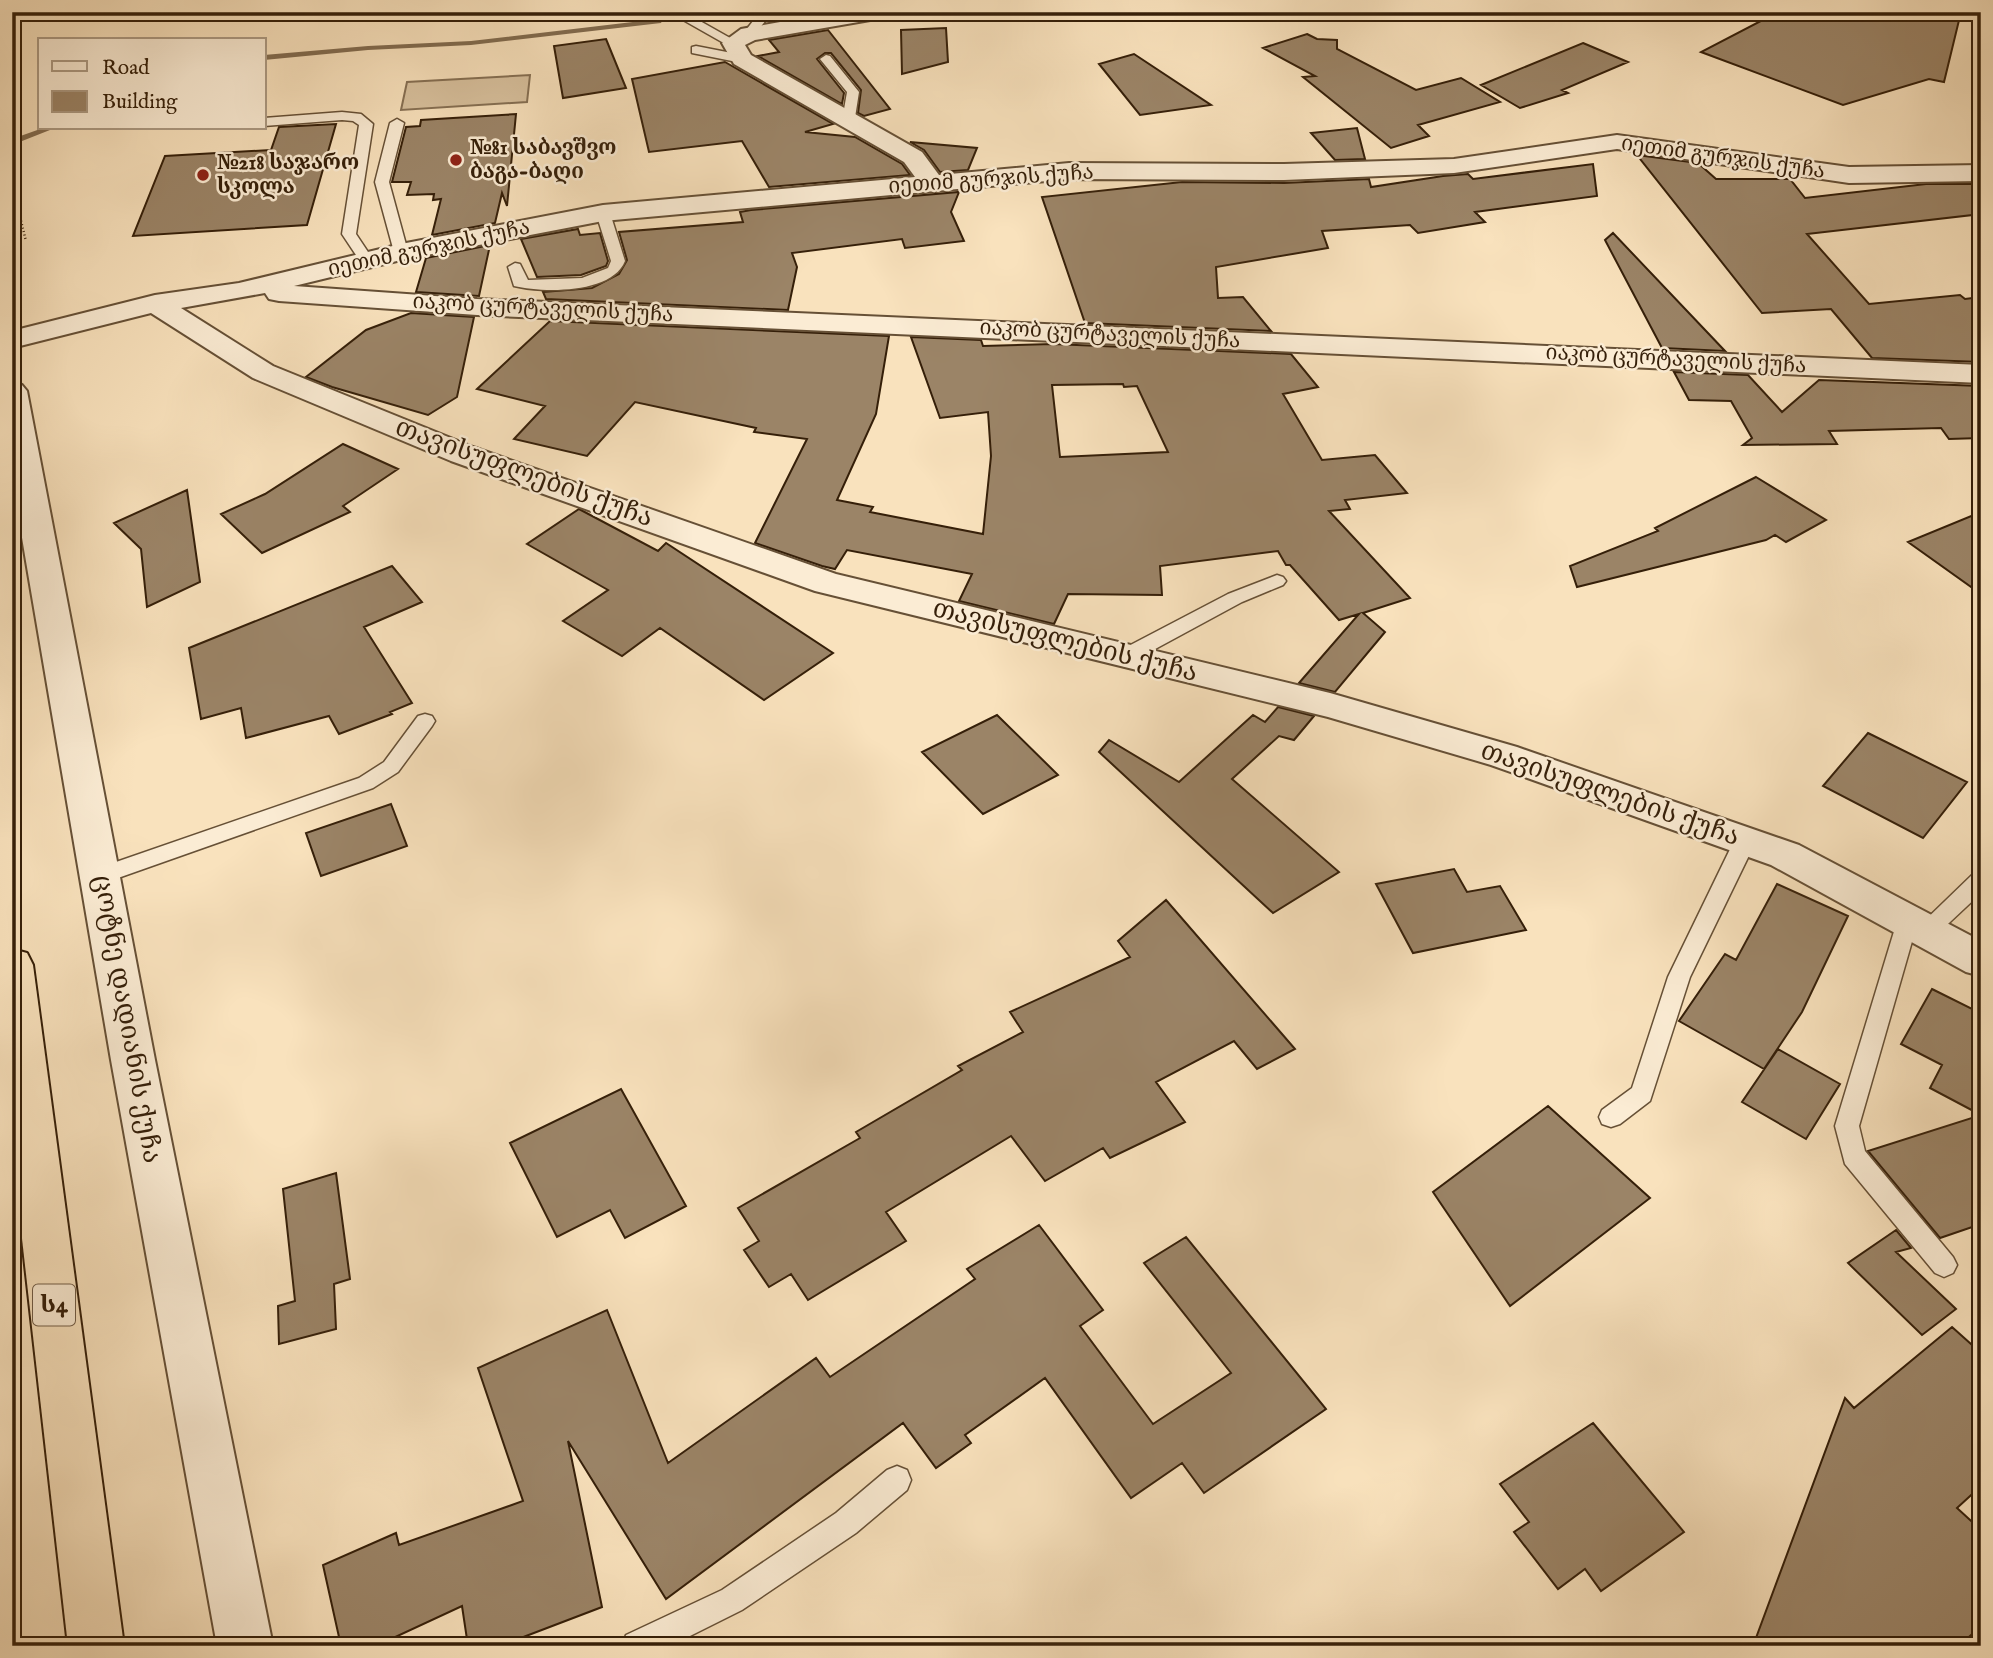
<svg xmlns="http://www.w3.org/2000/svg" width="1993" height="1658" viewBox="0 0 1993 1658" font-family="'IM FELL English','Noto Serif Georgian',serif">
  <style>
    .green { fill: #d8c19e; stroke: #867054; stroke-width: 2 }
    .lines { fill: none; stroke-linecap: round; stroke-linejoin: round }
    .stream { fill: #826c50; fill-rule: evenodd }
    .building { fill: #9b8467; stroke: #351f09; stroke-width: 2; fill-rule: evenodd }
    .service-casing { stroke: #665036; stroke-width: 3 }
    .minor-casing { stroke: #665036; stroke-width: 4 }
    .tertiary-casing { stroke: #665036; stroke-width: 4 }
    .motorway-casing { stroke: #351f09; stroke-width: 4 }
    .path { stroke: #351f09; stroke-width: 2.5; stroke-dasharray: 1 2.5; stroke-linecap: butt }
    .service { fill: #fbecd4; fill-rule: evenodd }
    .minor { fill: #fbecd4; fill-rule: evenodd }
    .tertiary { fill: #fbecd4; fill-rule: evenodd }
    .motorway { fill: #f9e2bd; fill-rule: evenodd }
    .poi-dot { fill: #8f2418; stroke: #fbecd4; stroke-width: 2.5 }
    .labels { text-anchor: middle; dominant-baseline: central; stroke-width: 5; stroke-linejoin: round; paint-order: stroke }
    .far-poi-label { font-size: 21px; font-weight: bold; fill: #351f09; stroke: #fbecd4; text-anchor: start }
    .far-street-label { font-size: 21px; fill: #351f09; stroke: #fbecd4 }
    .shield { fill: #fbecd4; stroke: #705c46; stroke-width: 2 }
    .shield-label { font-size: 24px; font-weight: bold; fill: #351f09 }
    .street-label { font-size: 26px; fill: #351f09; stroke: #fbecd4 }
  </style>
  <rect width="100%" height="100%" fill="#f9e2bd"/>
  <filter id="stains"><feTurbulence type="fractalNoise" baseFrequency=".00286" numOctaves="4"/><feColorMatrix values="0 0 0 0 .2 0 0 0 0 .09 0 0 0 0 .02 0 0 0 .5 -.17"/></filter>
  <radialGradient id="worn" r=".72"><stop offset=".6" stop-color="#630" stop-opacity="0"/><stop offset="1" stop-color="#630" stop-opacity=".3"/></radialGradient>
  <!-- green -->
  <path class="green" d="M530 75 527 102 401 110 407 82Z"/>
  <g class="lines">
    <!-- stream -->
    <path class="stream" d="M715 12H741L718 16H715Z
      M658 19 662 21 661 23 471 45 368 50 264 60V55L368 46 471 41Z
      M43 128H55L12 145V139Z"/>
  </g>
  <!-- building -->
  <path class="building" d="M1778 12H1961L1944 82 1929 79 1843 105 1701 52Z
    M946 28 948 62 902 74 901 30Z
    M828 30 890 109 864 116 858 113 861 90 831 53H825L817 59 844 93 842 104 758 56 779 52 769 40Z
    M1307 34 1317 39 1337 40V49L1416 90 1461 78 1500 102 1418 125 1429 136 1391 148 1303 77 1315 76 1263 48Z
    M606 39 626 88 563 98 554 46Z
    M1583 43 1628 62 1562 90 1568 93 1520 108 1481 85Z
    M1134 54 1211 105 1140 115 1099 64Z
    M725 62 833 124 805 132 855 137 902 164 910 175 769 187 742 141 649 152 632 79Z
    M516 114 507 206 502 193 495 223 432 235 441 199 433 200 434 194 407 195 411 182H392L406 127 420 126 421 120Z
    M336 124 307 225 133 236 165 156 271 150 279 127Z
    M1357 128 1365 159 1335 160 1311 133Z
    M910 142 977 148 968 170 940 172 924 150Z
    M1637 155 1698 163 1716 179H1790L1805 198 1926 184H1981V214L1807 234 1869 304 1960 295 1965 299 1981 297V362L1872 358 1831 309 1762 313Z
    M1593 164 1597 196 1475 212 1485 222 1418 233 1410 225 1322 231 1328 248 1216 267 1218 298 1243 297 1271 331 1085 323 1042 197 1182 182 1284 183 1369 179 1371 187 1443 176 1468 174 1473 179Z
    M959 192 951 212 964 241 905 248 902 239 792 253 797 267 788 310 546 299 543 292 592 288 619 274 627 260 619 232 743 222 740 212 751 210Z
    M578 229 580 235 600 233 608 261 606 266 581 275 537 277 521 239Z
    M1613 233 1725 351 1662 348 1605 240Z
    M490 245 479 296 416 292 426 258Z
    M411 313 474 317 457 397 428 415 332 387 306 377 366 330Z
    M550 321 889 336 876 414 837 500 873 507 870 512 983 534 991 456 988 412 940 418 911 337 981 340 983 346 1053 344 1291 354 1318 387 1283 394 1322 460 1375 455 1407 493 1345 500 1350 509 1329 511 1410 598 1363 613 1385 632 1335 692 1299 683 1359 614 1339 620 1290 565H1286L1278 551 1160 566 1162 595 1068 594 1054 624 959 601 972 574 847 550 835 569 822 566 755 543 807 439 754 432 756 428 635 402 587 456 514 439 545 406 477 389ZM1123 384 1124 387 1137 386 1168 452 1060 457 1052 385Z
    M1674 372 1748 375 1782 412 1819 380 1981 386V438L1949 439 1941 428 1829 431 1837 444 1743 445 1752 438 1731 401 1689 400Z
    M343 444 398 469 343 506 350 512 262 553 221 514 265 494Z
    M1756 477 1826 520 1786 542 1775 535 1766 540 1577 587 1570 566 1658 531 1655 528Z
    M187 490 200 582 147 607 141 549 114 523Z
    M579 509 658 551 666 543 833 653 764 700 660 628 622 656 563 621 608 590 527 544Z
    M1981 512V594L1908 542Z
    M392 566 422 602 364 627 412 703 390 712 392 714 339 734 329 716 246 738 241 708 201 719 189 648Z
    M1278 707 1314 716 1294 740 1279 736 1232 779 1339 872 1273 913 1099 752 1109 740 1179 782 1253 715 1265 722Z
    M997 715 1058 775 983 814 922 752Z
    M1868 733 1967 782 1923 838 1823 786Z
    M391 804 407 846 321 876 306 833Z
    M1454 869 1467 892 1500 886 1526 930 1413 953 1376 884Z
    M1777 884 1848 916 1802 1012 1764 1069 1679 1021 1725 954 1736 960Z
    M1166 900 1295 1049 1257 1069 1234 1041 1156 1082 1185 1122 1110 1158 1103 1148 1045 1181 1011 1136 886 1212 906 1241 808 1300 791 1274 769 1287 744 1250 759 1241 738 1208 860 1138 856 1132 962 1070 958 1066 1023 1032 1010 1012 1130 957 1118 941Z
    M1932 989 1972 1009 1981 992V1115L1930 1088 1942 1065 1901 1044Z
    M1778 1049 1840 1084 1806 1139 1742 1102Z
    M621 1089 686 1206 625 1238 610 1210 557 1237 510 1143Z
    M1548 1106 1650 1198 1510 1306 1433 1192Z
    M1981 1115V1224L1940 1238 1868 1151Z
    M336 1173 350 1279 334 1284 336 1329 279 1344 278 1306 295 1301 283 1189Z
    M1039 1225 1103 1310 1080 1326 1153 1424 1231 1373 1144 1263 1186 1237 1326 1409 1204 1493 1182 1463 1131 1498 1045 1378 965 1435 971 1443 936 1468 903 1423 666 1599 568 1441 602 1607 500 1646H468L462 1606 376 1646H341L323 1565 396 1533 399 1545 523 1501 478 1368 607 1310 668 1463 816 1358 830 1377 975 1279 967 1269Z
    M1896 1230 1911 1248 1896 1252 1956 1309 1922 1335 1848 1263Z
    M1952 1327 1981 1353V1486L1957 1508 1981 1530V1626L1959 1646H1753L1845 1398 1854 1408Z
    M1593 1423 1684 1532 1601 1591 1585 1569 1558 1589 1514 1532 1529 1522 1500 1484Z"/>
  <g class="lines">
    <defs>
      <path id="service" d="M669 12H684L739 43 729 46Z
        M760 12H772L753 37H745L743 34Z
        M696 46 742 55 748 59 742 63 692 53V47Z
        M826 55 830 56 859 92 854 124 849 125 842 121 847 92 820 59Z
        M342 112 361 114 373 124 356 234 374 261 367 265 362 264 342 234 359 125 353 121 342 120 264 126V118Z
        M397 119 404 123 389 182 408 252 401 256 394 252 375 182 390 123Z
        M603 209 610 213 625 261C612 294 543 293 514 286L508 267 515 263 520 264 528 280 582 278 608 268 611 261 596 213Z
        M1277 575 1283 577 1286 581 1283 585 1242 602 1133 661H1119L1116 656 1119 651 1228 594Z
        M425 714 432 716 435 721 432 726 398 772 373 788 101 884 93 882 90 876 93 870 359 778 384 762 418 716Z
        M1745 833 1752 835 1756 841 1690 977 1650 1101 1620 1124 1611 1127 1602 1124 1599 1117 1602 1110 1632 1088 1668 977 1734 841 1738 835Z
        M1981 872V893L1934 937 1926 940 1918 937 1915 931 1859 1126 1865 1151 1953 1257 1957 1265 1953 1273 1944 1277 1935 1273 1845 1164 1835 1126 1899 915 1907 912 1915 915 1918 921 1915 930 1973 874Z
        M897 1466 907 1470 911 1480 907 1490 856 1533 742 1610 670 1646H622L626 1635 722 1590 836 1513 887 1470Z"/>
      <path id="minor" d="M836 12H887L884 17 876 19 755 40 745 45 751 55 922 152 939 175 1069 163 1284 164 1454 159 1617 135 1849 167 1981 165V181L1849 183 1617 149 1454 173 1284 180 1069 179 603 221 401 260 294 286 477 299 1981 365V383L477 315 279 301 269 299 265 293 181 308 273 366 473 447 836 574 1330 693 1517 747 1799 845 1981 941V976L1966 972 1771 865 1491 765 1328 717 815 591 451 461 253 378 151 313 12 348V331L155 295 239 283 401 244 603 205 915 177 904 162 734 64 722 43 741 29Z"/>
      <path id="tertiary" d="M12 382 22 385 27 391 155 1060 273 1646H217L111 1060 12 479Z"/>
      <path id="motorway" d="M12 949 27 953 33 965 124 1646H68L12 1150Z"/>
    </defs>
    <!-- service casing -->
    <use href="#service" class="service-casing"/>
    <!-- minor casing -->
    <use href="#minor" class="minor-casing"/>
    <!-- tertiary casing -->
    <use href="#tertiary" class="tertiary-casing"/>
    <!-- motorway casing -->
    <use href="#motorway" class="motorway-casing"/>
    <!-- path -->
    <path class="path" d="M12 201H16L26 241"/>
    <!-- service -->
    <use href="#service" class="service"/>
    <!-- minor -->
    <use href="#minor" class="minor"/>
    <!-- tertiary -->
    <use href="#tertiary" class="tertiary"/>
    <!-- motorway -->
    <use href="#motorway" class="motorway"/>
  </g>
  <!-- markers -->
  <g class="poi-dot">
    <circle cx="456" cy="160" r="7"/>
    <circle cx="203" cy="175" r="7"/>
  </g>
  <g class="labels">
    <!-- far-poi labels -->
    <g class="far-poi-label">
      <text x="470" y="148">№81 საბავშვო<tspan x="470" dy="24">ბაგა-ბაღი</tspan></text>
      <text x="217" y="163">№218 საჯარო<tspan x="217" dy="24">სკოლა</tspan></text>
    </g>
    <!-- far-street labels -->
    <g class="far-street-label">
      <text transform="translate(1723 158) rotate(8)">იეთიმ გურჯის ქუჩა</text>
      <text transform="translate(991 180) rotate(-4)">იეთიმ გურჯის ქუჩა</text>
      <text transform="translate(429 249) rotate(-12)">იეთიმ გურჯის ქუჩა</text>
      <text transform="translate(543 309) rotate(3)">იაკობ ცურტაველის ქუჩა</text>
      <text transform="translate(1110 335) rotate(3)">იაკობ ცურტაველის ქუჩა</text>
      <text transform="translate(1676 360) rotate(3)">იაკობ ცურტაველის ქუჩა</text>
    </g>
    <!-- shield labels -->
    <rect class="shield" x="33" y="1284.5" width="42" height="41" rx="5"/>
    <g class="shield-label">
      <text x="54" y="1305">ს4</text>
    </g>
    <!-- street labels -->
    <g class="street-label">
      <text transform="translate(524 473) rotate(20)">თავისუფლების ქუჩა</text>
      <text transform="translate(1065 641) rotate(14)">თავისუფლების ქუჩა</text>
      <text transform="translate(1610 794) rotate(19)">თავისუფლების ქუჩა</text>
      <text transform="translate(127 1019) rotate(80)">ცოტნე დადიანის ქუჩა</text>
    </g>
  </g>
  <!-- margin -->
  <rect width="1993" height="1658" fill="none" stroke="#f9e2bd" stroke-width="42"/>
  <rect x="14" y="14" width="1965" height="1630" fill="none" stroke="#351f09" stroke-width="3.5"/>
  <rect x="21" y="21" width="1951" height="1616" fill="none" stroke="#351f09" stroke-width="2"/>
  <!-- legend -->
  <rect x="38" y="38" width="228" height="91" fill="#fbecd4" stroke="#ac9a83" stroke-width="2"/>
  <rect x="52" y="61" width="35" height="10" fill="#fbecd4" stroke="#ac9a83" stroke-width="2"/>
  <text x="102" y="74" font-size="21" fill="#351f09">Road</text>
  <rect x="52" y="91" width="35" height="21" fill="#9b8467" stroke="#ac9a83" stroke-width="2"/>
  <text x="102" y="108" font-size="21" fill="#351f09">Building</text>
  <rect width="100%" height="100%" filter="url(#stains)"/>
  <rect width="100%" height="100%" fill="url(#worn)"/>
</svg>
